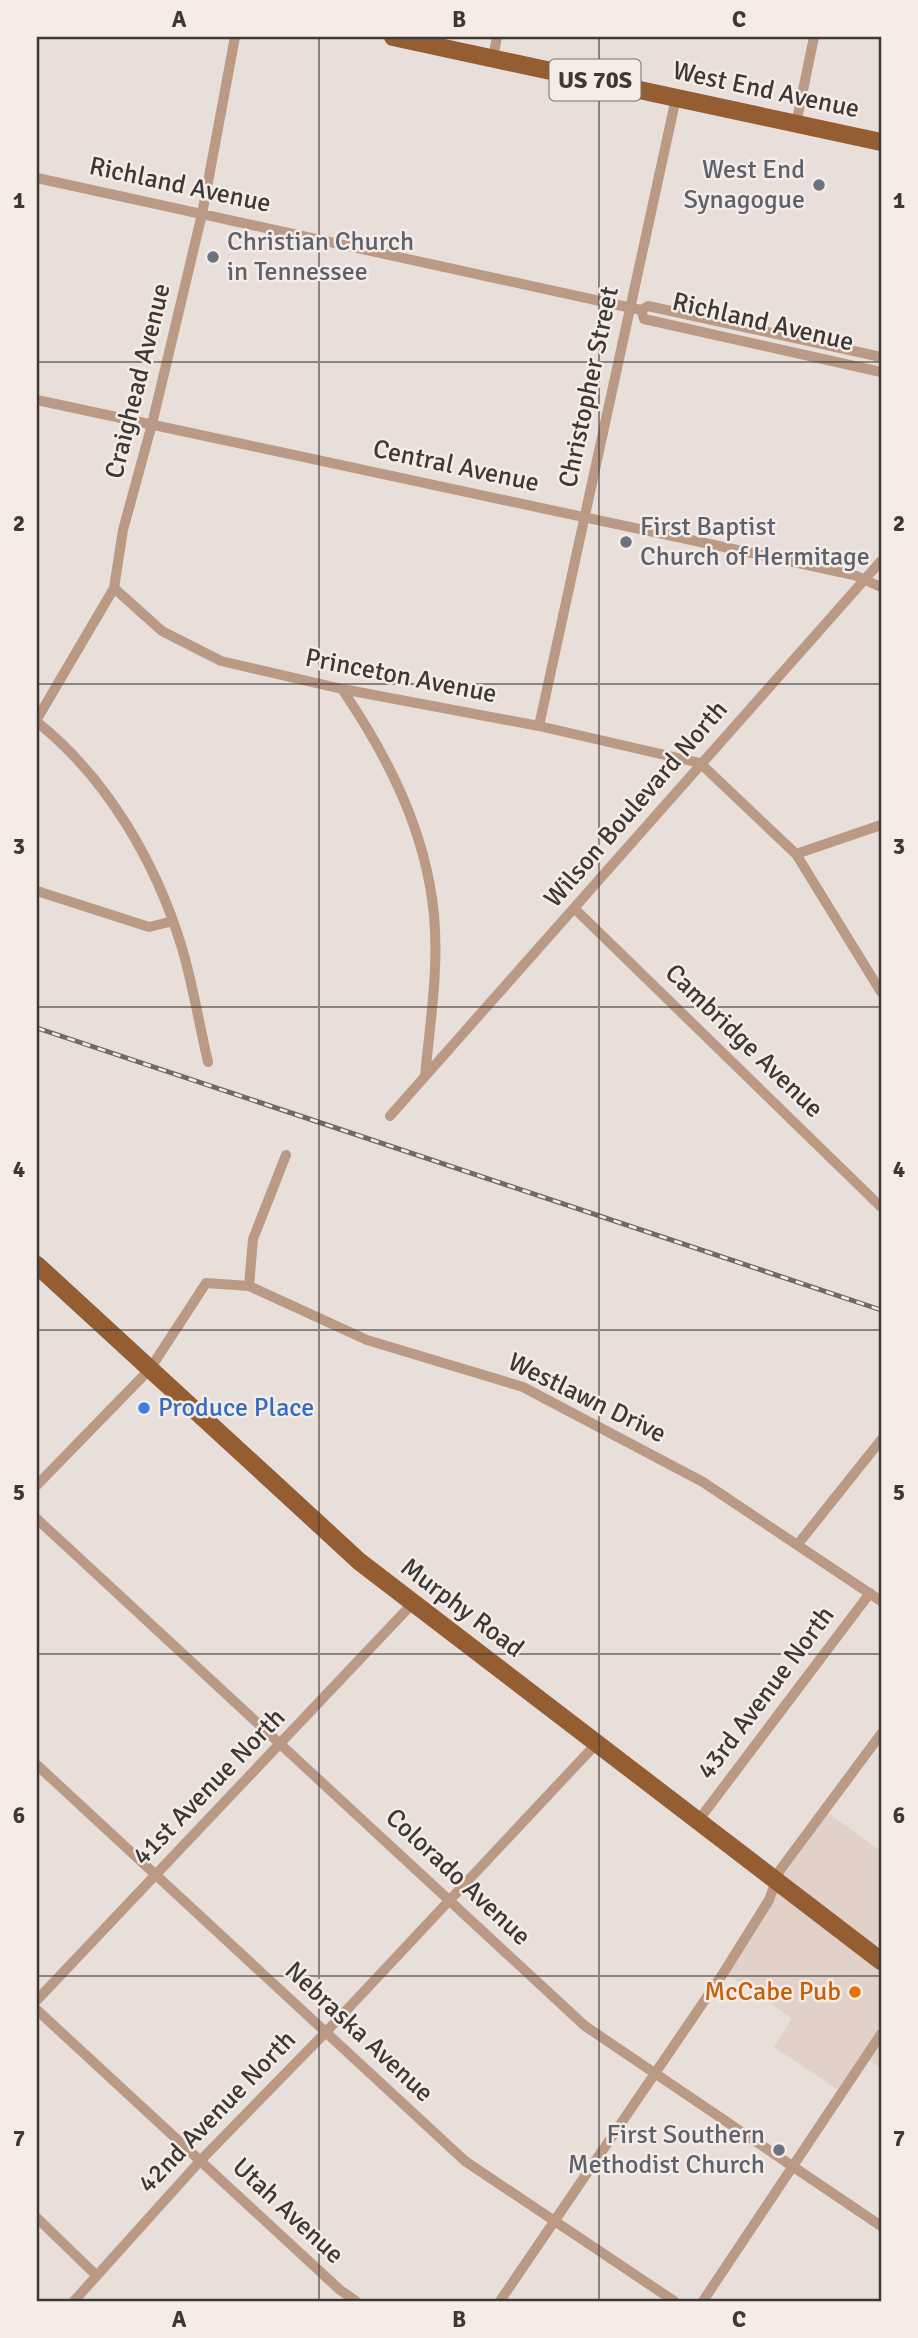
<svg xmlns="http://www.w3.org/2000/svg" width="918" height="2338" viewBox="0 0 918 2338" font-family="Signika,sans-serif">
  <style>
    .built { fill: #e2d1c9 }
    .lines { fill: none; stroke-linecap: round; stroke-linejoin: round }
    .street { stroke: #ba9a84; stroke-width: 10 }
    .primary { stroke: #955d32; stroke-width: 18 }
    .rail-casing { stroke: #706a67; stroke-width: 5 }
    .rail { stroke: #f5ece7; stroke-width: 2.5; stroke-dasharray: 8; stroke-linecap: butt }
    .grid { fill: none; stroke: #3c3836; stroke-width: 2; stroke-opacity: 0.55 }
    .worship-dot { fill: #6b7280; stroke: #f5ece7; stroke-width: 2.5 }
    .shop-dot { fill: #3f7fe0; stroke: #f5ece7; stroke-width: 2.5 }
    .food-dot { fill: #e8710a; stroke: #f5ece7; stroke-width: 2.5 }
    .labels { text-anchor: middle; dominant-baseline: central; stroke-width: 5; stroke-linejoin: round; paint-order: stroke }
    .shield { fill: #f5ece7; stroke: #746e6b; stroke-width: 2 }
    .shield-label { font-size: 24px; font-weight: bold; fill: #3c3836 }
    .street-label { font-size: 26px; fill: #3c3836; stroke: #f5ece7 }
    .worship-label { font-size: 26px; fill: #5b616d; stroke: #f5ece7; text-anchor: end }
    .shop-label { font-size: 26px; fill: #366cbe; stroke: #f5ece7; text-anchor: start }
    .food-label { font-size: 26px; fill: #c56008; stroke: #f5ece7; text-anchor: end }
    .neatline { fill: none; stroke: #3c3836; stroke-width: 2.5 }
    .grid-label { font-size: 23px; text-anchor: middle; font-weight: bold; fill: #3c3836 }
  </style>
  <rect width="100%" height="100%" fill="#e8deda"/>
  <!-- built -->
  <path class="built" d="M825 1811 881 1851V2068L865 2058 843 2093 774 2047 792 2018 724 1972 780 1870Z"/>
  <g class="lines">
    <!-- street -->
    <path class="street" d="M493 58 497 37
      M796 124 814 37
      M37 178 641 310 648 306 881 357
      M641 310 644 319 881 372
      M37 400 854 575 881 587
      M114 588 162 631 221 661 342 689 539 726 700 763 796 854 881 992
      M342 689C388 757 426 831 434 915 439 969 430 1023 425 1076
      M37 719 114 588 123 530 152 424 202 214 235 37
      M37 722C107 778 156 862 182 948 193 985 199 1024 208 1062
      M539 726 676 98
      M796 854 881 825
      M37 891 149 927 173 921
      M575 909 881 1207
      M390 1116 881 561
      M249 1286 253 1239 286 1155
      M37 1485 150 1369 206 1283 249 1286 367 1340 523 1387 703 1482 881 1601
      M37 1519 585 2026 881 2226
      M798 1544 881 1440
      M37 1765 465 2161 674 2301
      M698 1821 870 1593
      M37 2000 413 1603
      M37 2010 340 2290 356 2301
      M37 2218 96 2275
      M74 2301 200 2161 326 2032 597 1743
      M500 2301 724 1972 769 1900 780 1870 881 1734
      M703 2301 881 2034"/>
    <!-- primary -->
    <path class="primary" d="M393 37 881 142
      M37 1265 360 1562 881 1961"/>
    <defs>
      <path id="rail" d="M37 1028 881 1310"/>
    </defs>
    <!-- rail casing -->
    <use href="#rail" class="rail-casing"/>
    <!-- rail -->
    <use href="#rail" class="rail"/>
  </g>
  <!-- grid -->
  <path class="grid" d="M319 37V2301M599 37V2301M37 362H881M37 684H881M37 1007H881M37 1330H881M37 1654H881M37 1976H881"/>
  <!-- markers -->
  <g class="worship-dot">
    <circle cx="819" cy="185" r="7"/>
    <circle cx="213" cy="257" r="7"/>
    <circle cx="626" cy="542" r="7"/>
    <circle cx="779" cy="2150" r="7"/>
  </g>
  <circle class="shop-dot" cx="144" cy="1408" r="7"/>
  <circle class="food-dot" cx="855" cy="1992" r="7"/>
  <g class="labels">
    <!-- shield labels -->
    <rect class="shield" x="549.5" y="59.5" width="91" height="41" rx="5"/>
    <g class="shield-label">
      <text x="595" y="80">US 70S</text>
    </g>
    <!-- street labels -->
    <g class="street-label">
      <text transform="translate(766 90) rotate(12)">West End Avenue</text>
      <text transform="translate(180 185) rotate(12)">Richland Avenue</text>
      <text transform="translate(763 322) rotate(13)">Richland Avenue</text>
      <text transform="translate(138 381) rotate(-76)">Craighead Avenue</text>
      <text transform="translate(589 387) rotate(-78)">Christopher Street</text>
      <text transform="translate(456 466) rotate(12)">Central Avenue</text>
      <text transform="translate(401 676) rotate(11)">Princeton Avenue</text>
      <text transform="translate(636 804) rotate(-49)">Wilson Boulevard North</text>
      <text transform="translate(744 1041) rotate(44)">Cambridge Avenue</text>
      <text transform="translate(587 1398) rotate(26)">Westlawn Drive</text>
      <text transform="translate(462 1608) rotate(37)">Murphy Road</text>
      <text transform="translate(766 1693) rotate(-53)">43rd Avenue North</text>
      <text transform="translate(209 1787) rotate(-46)">41st Avenue North</text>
      <text transform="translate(458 1877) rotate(43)">Colorado Avenue</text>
      <text transform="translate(359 2032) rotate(43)">Nebraska Avenue</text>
      <text transform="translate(217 2112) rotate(-46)">42nd Avenue North</text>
      <text transform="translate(288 2211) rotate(43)">Utah Avenue</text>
    </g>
    <!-- worship labels -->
    <g class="worship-label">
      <text x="805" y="170">West End<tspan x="805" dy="30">Synagogue</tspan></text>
      <text x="227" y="242" text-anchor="start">Christian Church<tspan x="227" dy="30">in Tennessee</tspan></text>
      <text x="640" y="527" text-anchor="start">First Baptist<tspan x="640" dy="30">Church of Hermitage</tspan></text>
      <text x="765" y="2135">First Southern<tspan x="765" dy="30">Methodist Church</tspan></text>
    </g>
    <!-- shop labels -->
    <g class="shop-label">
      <text x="158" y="1408">Produce Place</text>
    </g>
    <!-- food labels -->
    <g class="food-label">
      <text x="841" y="1992">McCabe Pub</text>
    </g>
  </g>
  <!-- border -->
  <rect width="918" height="2338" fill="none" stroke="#f5ece7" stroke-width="77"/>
  <rect x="38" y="38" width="842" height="2262" class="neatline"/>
  <g class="grid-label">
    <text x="179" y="27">A</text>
    <text x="459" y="27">B</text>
    <text x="739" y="27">C</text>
    <text x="19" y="208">1</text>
    <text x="899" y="208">1</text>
    <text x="19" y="531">2</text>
    <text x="899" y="531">2</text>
    <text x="19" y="854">3</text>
    <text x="899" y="854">3</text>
    <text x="19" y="1177">4</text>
    <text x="899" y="1177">4</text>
    <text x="19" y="1500">5</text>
    <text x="899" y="1500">5</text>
    <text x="19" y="1823">6</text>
    <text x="899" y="1823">6</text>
    <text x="19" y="2146">7</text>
    <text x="899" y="2146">7</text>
    <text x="179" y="2327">A</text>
    <text x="459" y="2327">B</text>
    <text x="739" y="2327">C</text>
  </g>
</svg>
